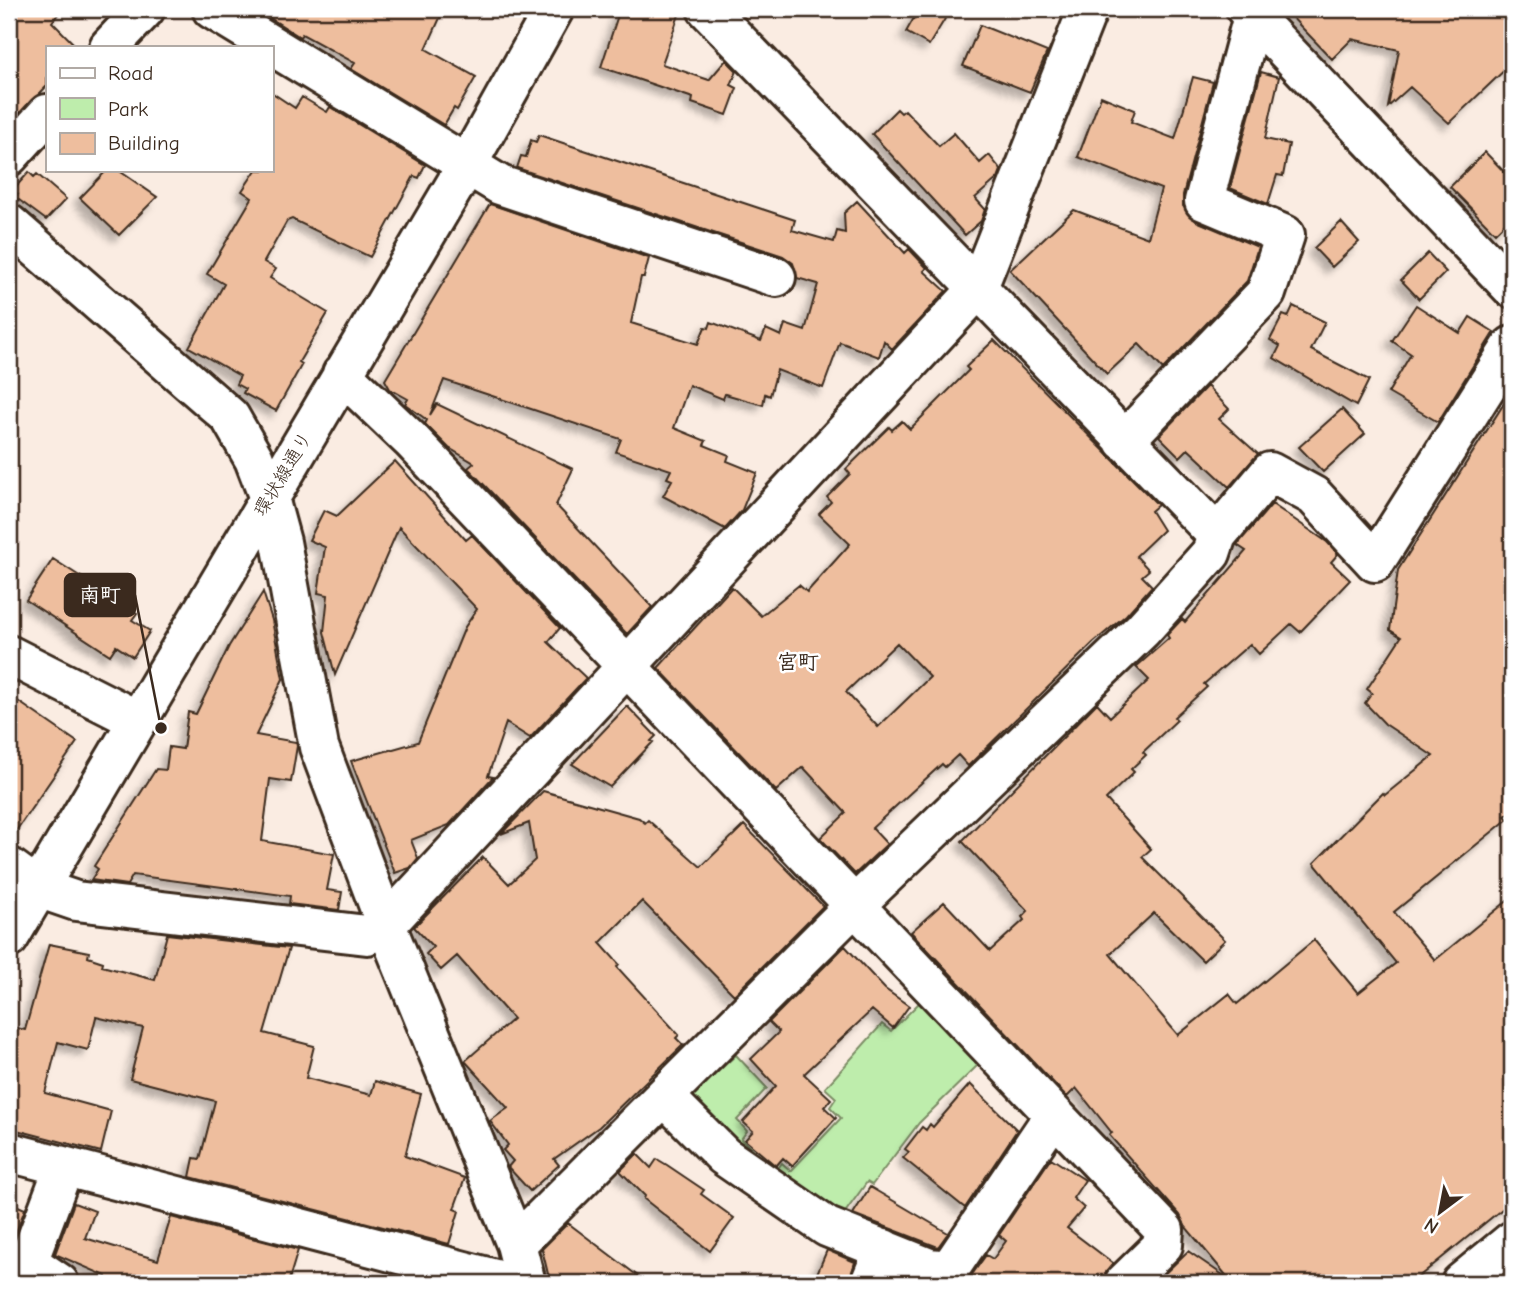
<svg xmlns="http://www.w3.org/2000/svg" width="1521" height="1292" viewBox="0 0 1521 1292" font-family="'Comic Neue','Klee One',sans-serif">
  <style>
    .green { fill: #beedac; stroke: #7c8c65; stroke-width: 2 }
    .building { fill: #eebe9e; stroke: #3b2a1e; stroke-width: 2; fill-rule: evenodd; filter: url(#shadow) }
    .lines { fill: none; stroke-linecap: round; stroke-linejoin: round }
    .minor-casing { stroke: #3b2a1e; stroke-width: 44 }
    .minor { stroke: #fff; stroke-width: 38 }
    .labels { text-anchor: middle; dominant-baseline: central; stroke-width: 5; stroke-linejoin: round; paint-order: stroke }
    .street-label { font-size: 19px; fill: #3b2a1e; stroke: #fff }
    .neighbourhood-label { font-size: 21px; font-weight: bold; fill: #3b2a1e; stroke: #fff }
    .leader { fill: none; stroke: #3b2a1e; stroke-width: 2.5 }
    .callout-dot { fill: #3b2a1e; stroke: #fff; stroke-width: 2.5 }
    .callout { fill: #3b2a1e; stroke: #3b2a1e; stroke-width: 2.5 }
    .callout-label { font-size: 21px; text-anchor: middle; font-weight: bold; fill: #fff }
  </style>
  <defs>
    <filter id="shadow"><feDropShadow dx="-6" dy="6" stdDeviation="3.5" flood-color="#0004"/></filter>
  </defs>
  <rect width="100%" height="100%" fill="#faece2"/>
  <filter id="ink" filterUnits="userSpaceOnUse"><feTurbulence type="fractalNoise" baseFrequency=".0143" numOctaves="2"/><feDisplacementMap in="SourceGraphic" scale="14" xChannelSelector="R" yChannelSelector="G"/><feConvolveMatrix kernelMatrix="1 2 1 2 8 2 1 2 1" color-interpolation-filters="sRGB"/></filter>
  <g filter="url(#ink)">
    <!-- green -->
    <path class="green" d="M921 1001 980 1063 919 1123 872 1185 867 1182 836 1225 686 1101 736 1055 767 1088 737 1120 747 1131 741 1139 776 1171 782 1163 791 1171 841 1118 830 1107 836 1098 825 1088 882 1024 891 1031Z"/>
    <!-- building -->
    <path class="building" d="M19 9H62L52 22 77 47H47V86L9 124V20Z
      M256 9H444L426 49 476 77 457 110 454 108 444 125 351 69 355 63 302 34 300 37Z
      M620 9H681L662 64 709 80 726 60 737 71 731 85 737 88 727 115 692 103 693 98 601 67Z
      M919 9H951L929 45 906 32Z
      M1284 9H1512V63L1449 123 1410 87 1388 107 1399 50 1352 39 1332 59Z
      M980 25 1047 52 1030 92 963 66Z
      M1261 72 1279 77 1265 139 1289 144 1283 176 1277 175 1268 204 1230 188Z
      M1193 77 1213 82 1183 195V206L1196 221 1258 247 1247 281 1163 369 1139 344 1107 374 1010 270 1074 210 1148 238 1161 189 1078 157 1101 96 1135 110 1131 122 1175 139Z
      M271 92 295 108 302 97 327 112 330 107 425 165 419 178 414 176 370 257 292 219 287 221 264 262 276 269 270 278 328 313 299 362 302 364 276 411 243 393 245 389 236 384 240 376 189 347 224 284 207 274 252 198 242 191 256 170H271Z
      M897 109 901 113 905 110 939 146 954 133 980 163 989 155 1001 170 998 178 975 198 985 209 981 221 965 235 872 134Z
      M539 135 795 220 792 230 834 242 837 231 845 233 844 213 857 201 905 253 909 249 927 268 924 271 946 291 892 349 884 341 879 357 840 342 823 388 777 370 770 396 765 394 763 405 725 394 723 399 689 385 674 428 706 441 704 445 729 455 727 461 757 473 742 510 725 529 663 496 672 480 667 478 671 470 616 452 621 439 444 380 430 415 437 404 573 469 556 505 652 607 627 634 468 468 474 463 449 448 425 424 427 420 405 404 408 399 390 389 385 380 490 204 649 258 644 277H641L631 323 698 344 705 327 709 328 711 322 761 341 766 329 781 336 785 324 805 331 818 284 797 278 793 263 783 256 517 168 521 156 526 157 531 140 536 142Z
      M1485 152 1512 180V216L1495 233 1450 187Z
      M107 170H118L157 197 119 235 80 198Z
      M29 172 34 177 37 174 66 199 46 220 15 197 18 194 13 190Z
      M1341 222 1359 242 1332 267 1314 248Z
      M1428 253 1446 272 1419 299 1401 280Z
      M1416 305 1460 333 1470 317 1494 332 1438 422 1388 393 1411 354 1392 341Z
      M1293 306 1325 322 1311 350 1369 380 1356 406 1274 358 1280 346 1270 340 1283 315 1288 317Z
      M994 340 1158 505 1151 511 1163 530 1136 556 1149 570 1142 576 1152 586 1126 615 1093 643 968 766 958 755 945 767 942 764 872 828 887 844 855 874 820 838 846 813 803 767 776 791 658 668 732 587 761 616 799 585 807 592 850 544 819 514 831 502 827 497 850 474 846 469 889 427 892 430 902 421 910 429 969 370 966 367ZM897 643 930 677 878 727 846 692Z
      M1207 386 1229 409 1219 419 1258 454 1229 487 1188 449 1180 457 1159 436Z
      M1512 391V811L1505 816 1508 819 1394 912 1435 960 1512 897V1201L1411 1283H1155L1188 1251 1230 1280 1185 1226 1180 1215 1109 1135 1112 1133 1076 1088 1067 1097 911 932 944 902 990 951 1024 920 1022 917 1028 911 962 841 1097 703 1110 717 1149 680 1136 667 1169 638 1167 635 1182 619 1185 622 1246 551 1237 545 1272 504 1327 542 1338 554 1331 562 1350 580 1300 632 1291 624 1259 654 1250 644 1204 684 1207 687 1174 717 1177 720 1143 752 1146 755 1131 769 1134 772 1106 799 1151 849 1142 857 1225 940 1203 961 1154 913 1110 954 1178 1035 1229 994 1237 1004 1314 940 1358 993 1396 963 1314 863 1383 793 1385 795 1433 756 1385 724 1365 703 1372 693 1367 689 1401 637 1390 630 1398 570Z
      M1342 409 1365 434 1323 472 1299 447Z
      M395 461 466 540 472 535 560 628 548 642 586 678 530 738 506 723 488 776 493 777 449 825 411 840 418 858 410 868 395 873 351 761 418 742 465 627 477 609 399 527 335 675 324 632 328 595 318 593 325 547 309 540 324 510 337 516Z
      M53 559 137 613 132 620 150 631 133 657 116 646 110 655 26 600Z
      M263 592 272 620 283 679 256 735 296 742 297 746 291 782 270 779 262 841 334 854 327 890 342 892 339 910 289 904 290 896 133 875 127 885 91 880 98 869 94 866 156 769 166 770 169 747 183 749 188 712 196 714 229 646Z
      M9 695 77 742 9 841Z
      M627 706 656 736 651 741 653 742 610 787 572 764Z
      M543 791 639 818 645 823 648 820 701 867 744 825 823 906 734 995 642 901 600 943 619 964 617 967 679 1035 676 1038 683 1045 599 1127 554 1159 559 1165 530 1191 508 1167 513 1161 503 1150 508 1145 490 1121 508 1108 465 1061 513 1019 457 956 441 970 426 954 433 947 414 927 483 857 509 884 535 860 529 823 501 834Z
      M167 934 289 948 264 1033 314 1046 306 1078 371 1095 375 1081 421 1094 405 1156 465 1178 454 1209 459 1211 449 1244 190 1177 194 1158 200 1159 215 1101 130 1079 143 1028 96 1017 88 1050 58 1042 45 1093 111 1111 101 1152 9 1128V1026L25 1030 49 944 89 952 88 957 103 962 102 966 155 980Z
      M845 946 885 989 909 1006 893 1028 872 1010 804 1074 831 1099 824 1107 836 1118 792 1166 783 1158 776 1166 745 1140 753 1131 743 1122 776 1086 751 1059 779 1032 769 1022Z
      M970 1084 1017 1130 965 1208 903 1158 909 1152 905 1149 922 1127 926 1130 930 1124 933 1127Z
      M637 1154 651 1168 657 1159 667 1165 704 1190 701 1194 734 1218 710 1251 644 1199 645 1196 620 1171Z
      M1051 1158 1085 1180 1073 1198 1084 1208 1067 1228 1113 1263 1100 1283H966L986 1255 993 1259 1006 1241 999 1235Z
      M870 1187 948 1233 938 1247 853 1214Z
      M9 1202 25 1209 14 1237 9 1234Z
      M74 1203 95 1211 85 1238 158 1260 171 1217 298 1250 288 1283H201L159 1274 156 1283H104L106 1276 55 1254Z
      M568 1223 647 1283H560L548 1274 542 1249Z
      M827 1250 855 1262 849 1283H813Z"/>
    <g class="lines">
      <defs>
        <path id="minor" d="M212 9 500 185 776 277
          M707 9 1217 535
          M1246 9 1512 288
          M109 47 145 9
          M9 156 47 114
          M9 224 230 417 254 459 269 498 281 542 319 747 386 925 516 1244 526 1283
          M342 374 411 440 1164 1230 1163 1245 1124 1283
          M1124 441 1266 293 1285 235 1204 201 1253 16
          M9 655 137 720
          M9 867 38 888 76 901 367 935 386 925 977 290 1088 9
          M9 938 467 165 554 9
          M664 1096 724 1156 827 1227 929 1268 949 1270 1054 1115
          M9 1152 510 1283
          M516 1244 855 905 1142 630 1211 553 1217 535 1270 472 1314 496 1375 562 1512 346
          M59 1283 28 1262 64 1167
          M870 1283 884 1249
          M1461 1283 1512 1241"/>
      </defs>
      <!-- minor casing -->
      <use href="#minor" class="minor-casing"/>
      <!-- minor -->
      <use href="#minor" class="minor"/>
    </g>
  </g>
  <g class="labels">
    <!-- street labels -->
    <g class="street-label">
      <text transform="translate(283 474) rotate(-59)">環状線通り</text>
    </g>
    <!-- neighbourhood labels -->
    <g class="neighbourhood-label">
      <text x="798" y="662">宮町</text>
    </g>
  </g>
  <!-- callouts -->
  <path class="leader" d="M161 728L135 595"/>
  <circle class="callout-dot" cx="161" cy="728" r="7"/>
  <rect class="callout" x="65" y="574" width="70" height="42" rx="7"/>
  <g class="callout-label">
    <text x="100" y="602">南町</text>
  </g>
  <!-- margin -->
  <rect width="1521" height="1292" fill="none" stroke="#fff" stroke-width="35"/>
  <rect x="18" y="18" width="1486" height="1257" fill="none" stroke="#3b2a1e" stroke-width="2.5" filter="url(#ink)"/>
  <!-- legend -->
  <rect x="46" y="46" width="228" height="126" fill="#ffffff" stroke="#b1aaa5" stroke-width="2"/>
  <rect x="60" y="68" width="35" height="10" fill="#ffffff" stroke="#b1aaa5" stroke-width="2"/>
  <text x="108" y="80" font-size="21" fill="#3b2a1e">Road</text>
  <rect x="60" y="98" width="35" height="21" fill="#beedac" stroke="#b1aaa5" stroke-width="2"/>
  <text x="108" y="116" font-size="21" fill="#3b2a1e">Park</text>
  <rect x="60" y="133" width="35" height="21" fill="#eebe9e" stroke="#b1aaa5" stroke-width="2"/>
  <text x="108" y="150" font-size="21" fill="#3b2a1e">Building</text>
  <!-- north arrow -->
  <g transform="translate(1440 1212) rotate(212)" stroke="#ffffff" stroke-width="5" paint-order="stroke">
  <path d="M0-5L12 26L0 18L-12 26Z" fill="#3b2a1e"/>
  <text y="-10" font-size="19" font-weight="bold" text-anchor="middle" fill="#3b2a1e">N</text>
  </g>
</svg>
